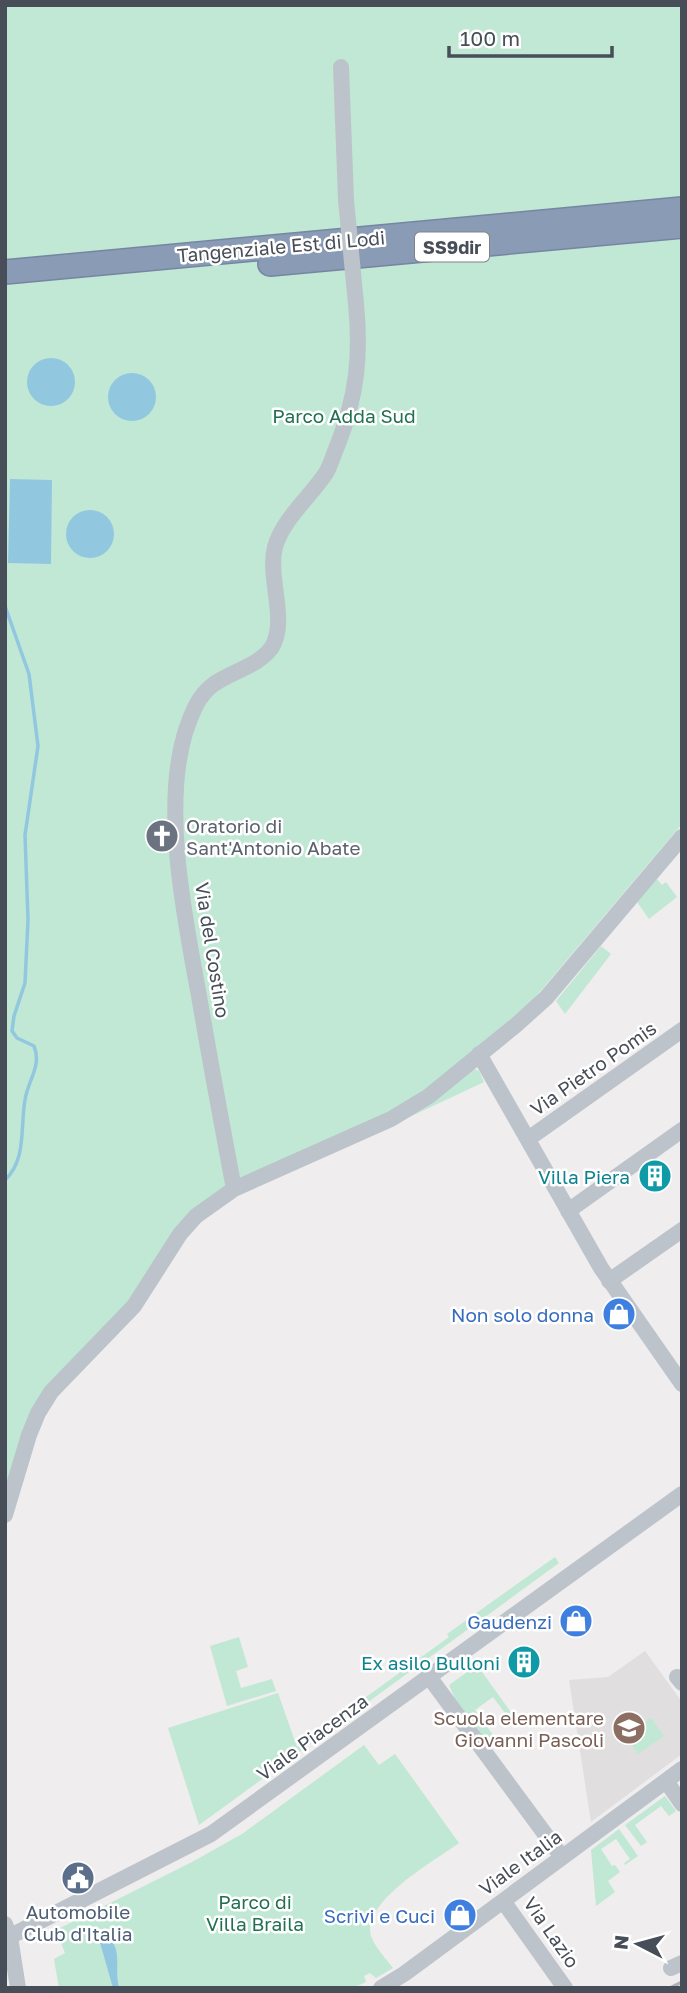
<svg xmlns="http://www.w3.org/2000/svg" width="687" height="1993" viewBox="0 0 687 1993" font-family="'Golos Text',sans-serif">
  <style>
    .education { fill: #e0dede }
    .green { fill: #c0e8d4 }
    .water { fill: #92c7e0 }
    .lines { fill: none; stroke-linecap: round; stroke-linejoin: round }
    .stream { stroke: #92c7e0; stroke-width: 3.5 }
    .highway-casing { stroke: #7686a2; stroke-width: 26 }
    .minor { stroke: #bdc3ca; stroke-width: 16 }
    .highway { stroke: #8a9bb6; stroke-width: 23 }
    .rail { stroke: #b0b2b6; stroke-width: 3.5 }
    .minor-bridge { stroke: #bdc3ca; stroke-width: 16 }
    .labels { text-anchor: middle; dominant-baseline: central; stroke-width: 5; stroke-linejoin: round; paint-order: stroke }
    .shield { fill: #fff; stroke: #7e838a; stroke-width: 2 }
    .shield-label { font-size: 18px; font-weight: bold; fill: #474e58 }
    .street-label { font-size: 19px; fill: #474e58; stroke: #fff }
    .park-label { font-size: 19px; fill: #227051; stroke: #fff }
    .worship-label { font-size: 19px; fill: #5b616d; stroke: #fff; text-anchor: start }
    .culture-label { font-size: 19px; fill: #0d838f; stroke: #fff; text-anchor: end }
    .shop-label { font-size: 19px; fill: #366cbe; stroke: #fff; text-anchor: end }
    .education-label { font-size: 19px; fill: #785e54; stroke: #fff; text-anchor: end }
    .service-label { font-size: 19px; fill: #4e5e75; stroke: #fff }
  </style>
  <rect width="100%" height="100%" fill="#efeded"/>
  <!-- education -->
  <path class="education" d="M645 1651 682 1702V1754L591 1822 569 1680 608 1677Z"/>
  <!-- green -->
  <path class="green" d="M5 5H682V824L533 1000 418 1097 208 1203 130 1300 50 1385 5 1501Z
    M657 879 662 885 666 882 677 897 649 919 637 902Z
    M601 946 611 954 565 1014 556 1001Z
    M472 1068 479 1071 484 1082 401 1121Z
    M555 1557 559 1563 199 1825 168 1728 278 1693 297 1747 449 1637 447 1634Z
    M239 1637 248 1667 236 1671 241 1688 272 1679 276 1691 227 1706 210 1646Z
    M477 1665 515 1718 511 1721 493 1697 475 1710 493 1735 485 1740 456 1701 449 1685Z
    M651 1718 664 1736 638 1754 626 1737Z
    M364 1745 379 1765 395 1754 459 1843C434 1861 361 1902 371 1936 375 1947 386 1959 393 1968L376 1978 370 1973 364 1976 366 1982 353 1988H59L54 1959 65 1953 56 1930 192 1862 242 1834Z
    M665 1796 676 1811 669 1816 661 1806 635 1825 647 1842 641 1846 625 1825Z
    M619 1829 638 1856 625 1865 624 1863 630 1859 616 1839 601 1849 612 1866 615 1865 620 1872 608 1881 615 1892 596 1906 591 1850Z"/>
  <!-- water -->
  <path class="water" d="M27 382a24 24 0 1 1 48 0a24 24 0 1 1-48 0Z
    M108 397a24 24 0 1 1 48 0a24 24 0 1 1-48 0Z
    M10 479 52 480 51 564 8 563Z
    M66 534a24 24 0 1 1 48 0a24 24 0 1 1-48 0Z
    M101 1931C126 1948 113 1964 119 1988H113L97 1932Z"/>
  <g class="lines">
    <!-- stream -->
    <path class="stream" d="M5 606 29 674 38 746 25 835 28 920 25 983 14 1016 12 1031 17 1038 34 1046C42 1066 28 1080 25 1100 20 1127 27 1159 5 1180"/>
    <defs>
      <path id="highway" d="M270 264 682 226
        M5 272 682 209"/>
    </defs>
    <!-- highway casing -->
    <use href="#highway" class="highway-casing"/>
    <!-- minor -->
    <path class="minor" d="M341 67 346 200
      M479 1054 601 1268 682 1384
      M528 1139 682 1030
      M234 1189C222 1125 210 1061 199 996 185 919 162 810 185 733 191 715 198 695 214 684 232 671 259 666 272 647 288 620 267 577 275 547 283 519 310 497 326 473 331 464 334 453 338 444 357 395 361 355 356 304
      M568 1211 682 1130
      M609 1281 682 1230
      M5 1515 29 1435 38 1413 51 1392 134 1306 180 1234 196 1216 234 1189 391 1119 429 1096 516 1025 546 998 682 837
      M677 1677 682 1683
      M430 1678 562 1857
      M666 1781 682 1804
      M503 1901 565 1988
      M5 1924 10 1937 18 1988
      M5 1939 211 1834 682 1494
      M671 1968 682 1963
      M381 1988 404 1974 682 1769"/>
    <!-- highway -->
    <use href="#highway" class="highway"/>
    <!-- rail -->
    <path class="rail" d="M670 1988 682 1982"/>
    <!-- minor-bridge -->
    <path class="minor-bridge" d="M346 200 356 304"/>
  </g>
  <!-- icons -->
  <defs>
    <symbol id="church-disc" viewBox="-11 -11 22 22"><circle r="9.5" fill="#6b7280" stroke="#fff"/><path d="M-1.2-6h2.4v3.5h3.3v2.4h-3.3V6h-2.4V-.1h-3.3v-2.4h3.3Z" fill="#fff"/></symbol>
    <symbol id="building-disc" viewBox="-11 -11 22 22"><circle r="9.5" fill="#0f9aa8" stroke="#fff"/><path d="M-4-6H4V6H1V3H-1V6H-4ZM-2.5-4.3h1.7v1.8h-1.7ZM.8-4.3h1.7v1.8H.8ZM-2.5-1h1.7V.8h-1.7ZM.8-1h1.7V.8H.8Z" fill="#fff"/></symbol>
    <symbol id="shop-disc" viewBox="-11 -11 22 22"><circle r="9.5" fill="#3f7fe0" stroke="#fff"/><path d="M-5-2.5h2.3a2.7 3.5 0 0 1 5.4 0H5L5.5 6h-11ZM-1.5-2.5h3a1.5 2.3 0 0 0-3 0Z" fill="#fff"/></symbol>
    <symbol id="school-disc" viewBox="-11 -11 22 22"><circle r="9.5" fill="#8d6e63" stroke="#fff"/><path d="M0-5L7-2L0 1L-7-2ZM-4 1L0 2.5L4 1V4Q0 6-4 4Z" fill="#fff"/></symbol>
    <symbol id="civic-disc" viewBox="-11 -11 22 22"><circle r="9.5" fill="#5c6f8a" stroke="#fff"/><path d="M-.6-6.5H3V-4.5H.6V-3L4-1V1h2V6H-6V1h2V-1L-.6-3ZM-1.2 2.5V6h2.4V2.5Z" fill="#fff"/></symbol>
  </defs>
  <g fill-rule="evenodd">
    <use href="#church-disc" x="143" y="817" width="38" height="38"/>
    <use href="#building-disc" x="636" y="1157" width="38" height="38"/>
    <use href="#shop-disc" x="600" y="1295" width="38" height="38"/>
    <use href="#shop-disc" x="557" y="1602" width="38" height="38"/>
    <use href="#building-disc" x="505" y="1643" width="38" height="38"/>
    <use href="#school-disc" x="610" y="1709" width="38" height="38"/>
    <use href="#civic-disc" x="59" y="1859" width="38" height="38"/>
    <use href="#shop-disc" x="441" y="1896" width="38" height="38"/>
  </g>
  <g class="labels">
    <!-- shield labels -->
    <rect class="shield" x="415" y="232.5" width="74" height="29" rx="5"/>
    <g class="shield-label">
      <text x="452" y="247">SS9dir</text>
    </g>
    <!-- street labels -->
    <g class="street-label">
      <text transform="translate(281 246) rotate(-5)">Tangenziale Est di Lodi</text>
      <text transform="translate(213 950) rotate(81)">Via del Costino</text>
      <text transform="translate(593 1068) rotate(-35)">Via Pietro Pomis</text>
      <text transform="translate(312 1737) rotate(-36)">Viale Piacenza</text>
      <text transform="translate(520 1862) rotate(-36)">Viale Italia</text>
      <text transform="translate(552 1932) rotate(55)">Via Lazio</text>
    </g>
    <!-- park labels -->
    <g class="park-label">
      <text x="344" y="415">Parco Adda Sud</text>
      <text x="255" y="1901">Parco di<tspan x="255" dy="22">Villa Braila</tspan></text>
    </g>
    <!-- worship labels -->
    <g class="worship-label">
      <text x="186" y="825">Oratorio di<tspan x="186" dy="22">Sant'Antonio Abate</tspan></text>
    </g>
    <!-- culture labels -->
    <g class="culture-label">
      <text x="630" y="1176">Villa Piera</text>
      <text x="500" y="1662">Ex asilo Bulloni</text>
    </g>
    <!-- shop labels -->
    <g class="shop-label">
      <text x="594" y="1314">Non solo donna</text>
      <text x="552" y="1621">Gaudenzi</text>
      <text x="435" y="1915">Scrivi e Cuci</text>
    </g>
    <!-- education labels -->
    <g class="education-label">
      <text x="604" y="1717">Scuola elementare<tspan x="604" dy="22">Giovanni Pascoli</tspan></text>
    </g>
    <!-- service labels -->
    <g class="service-label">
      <text x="78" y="1911">Automobile<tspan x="78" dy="22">Club d'Italia</tspan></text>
    </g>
  </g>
  <!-- border -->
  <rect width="687" height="1993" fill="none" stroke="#474e58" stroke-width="14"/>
  <!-- north arrow -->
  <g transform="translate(638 1944) rotate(276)" stroke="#ffffff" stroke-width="5" paint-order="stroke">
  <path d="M0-5L12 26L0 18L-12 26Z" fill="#474e58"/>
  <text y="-10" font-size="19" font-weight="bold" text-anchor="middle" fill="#474e58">N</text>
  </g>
  <!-- scale -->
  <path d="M449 46v10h163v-10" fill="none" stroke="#474e58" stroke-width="3.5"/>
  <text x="460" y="46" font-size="21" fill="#474e58" stroke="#ffffff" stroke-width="5" paint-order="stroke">100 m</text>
</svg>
